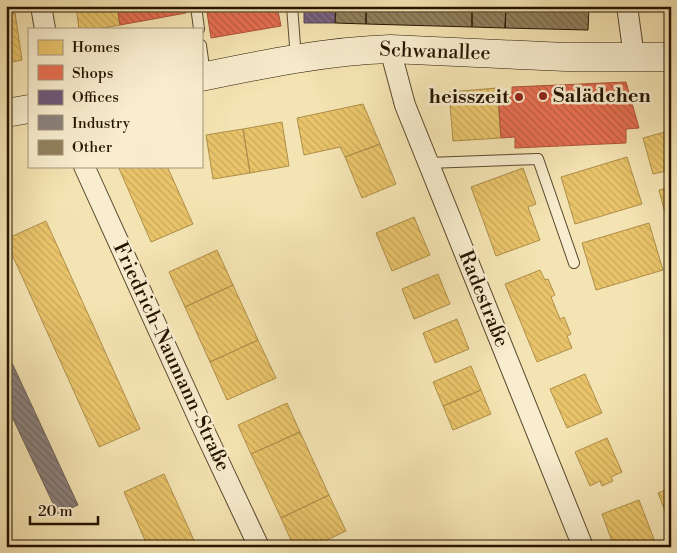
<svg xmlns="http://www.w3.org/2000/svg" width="677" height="553" viewBox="0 0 677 553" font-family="'Libre Bodoni',serif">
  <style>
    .homes { fill: url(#homes-back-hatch); stroke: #ae8f4a }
    .shops { fill: url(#shops-back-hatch); stroke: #ad5439 }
    .offices { fill: url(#offices-back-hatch); stroke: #574455 }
    .industry { fill: url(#industry-back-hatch); stroke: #6c6057 }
    .building { fill: url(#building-back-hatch); stroke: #251400 }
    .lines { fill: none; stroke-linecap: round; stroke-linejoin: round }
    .service-casing { stroke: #59482d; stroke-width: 12 }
    .minor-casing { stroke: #59482d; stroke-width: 22 }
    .secondary-casing { stroke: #251400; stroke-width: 29 }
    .service { stroke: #f8edce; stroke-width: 10 }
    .minor { stroke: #f8edce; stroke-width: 20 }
    .secondary { stroke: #f8edce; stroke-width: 28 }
    .poi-dot { fill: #8f2418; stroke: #f8edce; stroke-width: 2 }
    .labels { text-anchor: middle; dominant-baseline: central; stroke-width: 5; stroke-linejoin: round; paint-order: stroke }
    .street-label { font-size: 20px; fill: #251400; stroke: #f8edce }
    .poi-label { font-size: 20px; font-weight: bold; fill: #251400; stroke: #f8edce; text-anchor: start }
  </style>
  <defs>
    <pattern id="homes-back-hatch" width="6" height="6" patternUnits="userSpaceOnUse" patternTransform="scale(1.25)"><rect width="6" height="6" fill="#e9c46a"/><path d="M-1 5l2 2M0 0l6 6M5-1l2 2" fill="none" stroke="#c8a85a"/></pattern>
    <pattern id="shops-back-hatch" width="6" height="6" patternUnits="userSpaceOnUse" patternTransform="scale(1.25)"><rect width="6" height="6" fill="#e76f51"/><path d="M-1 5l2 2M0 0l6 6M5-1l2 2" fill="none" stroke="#bb5a41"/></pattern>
    <pattern id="offices-back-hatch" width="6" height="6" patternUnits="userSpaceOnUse" patternTransform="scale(1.25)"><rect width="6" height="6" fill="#6d597a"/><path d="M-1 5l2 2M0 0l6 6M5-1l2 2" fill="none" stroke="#817188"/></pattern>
    <pattern id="industry-back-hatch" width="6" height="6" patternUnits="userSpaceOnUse" patternTransform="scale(1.25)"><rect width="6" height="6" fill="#8a817c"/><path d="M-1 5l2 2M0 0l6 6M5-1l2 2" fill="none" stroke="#716863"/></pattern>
    <pattern id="building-back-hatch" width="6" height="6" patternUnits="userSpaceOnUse" patternTransform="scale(1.25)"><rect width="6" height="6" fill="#91805d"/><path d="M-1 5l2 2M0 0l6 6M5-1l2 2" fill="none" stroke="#76684a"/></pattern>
  </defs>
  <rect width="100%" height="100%" fill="#f5e4b3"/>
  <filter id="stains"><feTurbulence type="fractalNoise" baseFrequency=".004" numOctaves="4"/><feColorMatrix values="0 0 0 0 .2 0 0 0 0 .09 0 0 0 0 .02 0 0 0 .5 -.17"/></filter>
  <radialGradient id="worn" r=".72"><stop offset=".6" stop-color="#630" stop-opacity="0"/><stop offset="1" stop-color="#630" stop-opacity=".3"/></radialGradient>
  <!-- homes -->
  <path class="homes" d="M76 6H117L120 25 97 29H79Z
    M15 13 22 60 6 63V15Z
    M497 88 501 138 453 141 449 92Z
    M363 104 380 144 345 157 340 147 304 155 297 118Z
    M282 122 289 166 250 173 243 129Z
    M243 129 250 173 213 179 206 135Z
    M665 132 671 152V170L653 174 643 138Z
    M380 144 396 184 362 198 345 157Z
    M627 157 642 204 575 224 561 177Z
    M118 166H167L193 224 151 242Z
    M523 168 536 204 528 207 540 240 496 256 471 187Z
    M671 187V212L665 213 659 190Z
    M414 217 430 255 392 271 376 233Z
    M46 221 140 429 99 447 6 241V239Z
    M649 223 663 270 596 290 582 243Z
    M217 250 233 285 185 307 169 272Z
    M540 270 545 280 548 279 555 295 551 297 560 319 564 317 571 334 567 336 572 348 537 362 505 284Z
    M438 274 450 304 414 319 402 289Z
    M233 285 258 340 210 362 185 307Z
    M457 319 469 349 435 363 423 333Z
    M258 340 276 378 227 400 210 362Z
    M471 366 481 390 443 406 433 382Z
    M585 374 602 413 567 428 550 389Z
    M481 390 491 414 453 430 443 406Z
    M287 403 300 432 251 454 238 425Z
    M300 432 329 495 281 518 251 454Z
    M607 438 622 472 611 477 613 481 602 486 600 481 590 486 575 452Z
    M164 474 197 547H148L124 492Z
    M671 488V526L658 493Z
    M329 495 346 531 312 547H294L281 518Z
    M639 500 655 542 644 547H614L602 514Z"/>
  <!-- shops -->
  <path class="shops" d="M117 6H184L186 13 120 25Z
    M206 6H277L281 26 211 38Z
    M626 82 639 128 626 129V143L515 148V137L501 138 498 94 512 93V87Z"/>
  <!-- offices -->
  <path class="offices" d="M304 6H336L335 23H304Z"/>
  <!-- industry -->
  <path class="industry" d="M6 350 78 505 58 514 6 404Z"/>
  <!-- building -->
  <path class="building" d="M336 6H366V24L335 23Z
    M366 6H472V27L366 24Z
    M472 6H506L505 28 472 27Z
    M506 6H589L588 30 505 28Z"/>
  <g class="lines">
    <defs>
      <path id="service" d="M196 6 199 29
        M292 6 296 59
        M201 45 205 75
        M428 163 538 159 574 263"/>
      <path id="minor" d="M41 6 45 29
        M627 6 634 57
        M390 49 405 105 583 547
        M84 166 202 426 259 547"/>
      <path id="secondary" d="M201 77C264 64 327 51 390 49L566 57H671
        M6 113 29 109"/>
    </defs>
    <!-- service casing -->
    <use href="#service" class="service-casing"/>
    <!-- minor casing -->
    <use href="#minor" class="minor-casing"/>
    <!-- secondary casing -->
    <use href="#secondary" class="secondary-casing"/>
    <!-- service -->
    <use href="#service" class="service"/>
    <!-- minor -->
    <use href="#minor" class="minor"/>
    <!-- secondary -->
    <use href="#secondary" class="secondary"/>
  </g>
  <!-- markers -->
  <g class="poi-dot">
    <circle cx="543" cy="96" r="5"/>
    <circle cx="519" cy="97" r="5"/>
  </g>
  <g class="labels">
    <!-- street labels -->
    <g class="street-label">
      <text transform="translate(435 52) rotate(2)">Schwanallee</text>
      <text transform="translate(483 299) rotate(68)">Radestraße</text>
      <text transform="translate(171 357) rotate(65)">Friedrich-Naumann-Straße</text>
    </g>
    <!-- poi labels -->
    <g class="poi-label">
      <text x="553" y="96">Salädchen</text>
      <text x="509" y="97" text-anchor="end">heisszeit</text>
    </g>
  </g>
  <!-- margin -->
  <rect width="677" height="553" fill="none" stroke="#f5e4b3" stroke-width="25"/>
  <rect x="8" y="8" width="662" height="538" fill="none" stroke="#251400" stroke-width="2.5"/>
  <rect x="12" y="12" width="652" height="528" fill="none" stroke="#251400"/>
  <!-- legend -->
  <rect x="28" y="28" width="175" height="140" fill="#f8edce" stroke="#a4967c"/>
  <rect x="38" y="40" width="25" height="15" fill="#e9c46a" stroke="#a4967c"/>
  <text x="72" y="52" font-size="15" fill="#251400">Homes</text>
  <rect x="38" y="65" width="25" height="15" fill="#e76f51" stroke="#a4967c"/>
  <text x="72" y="78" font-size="15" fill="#251400">Shops</text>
  <rect x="38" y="90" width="25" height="15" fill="#6d597a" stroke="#a4967c"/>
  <text x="72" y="102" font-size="15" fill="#251400">Offices</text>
  <rect x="38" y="115" width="25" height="15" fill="#8a817c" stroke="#a4967c"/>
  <text x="72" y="128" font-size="15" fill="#251400">Industry</text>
  <rect x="38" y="140" width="25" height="15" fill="#91805d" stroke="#a4967c"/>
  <text x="72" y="152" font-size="15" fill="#251400">Other</text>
  <!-- scale -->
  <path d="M30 516v8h68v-8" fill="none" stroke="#251400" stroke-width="2.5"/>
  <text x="38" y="516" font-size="15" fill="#251400" stroke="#f8edce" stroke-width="4" paint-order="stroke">20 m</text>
  <rect width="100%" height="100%" filter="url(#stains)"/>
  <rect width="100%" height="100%" fill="url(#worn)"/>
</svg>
